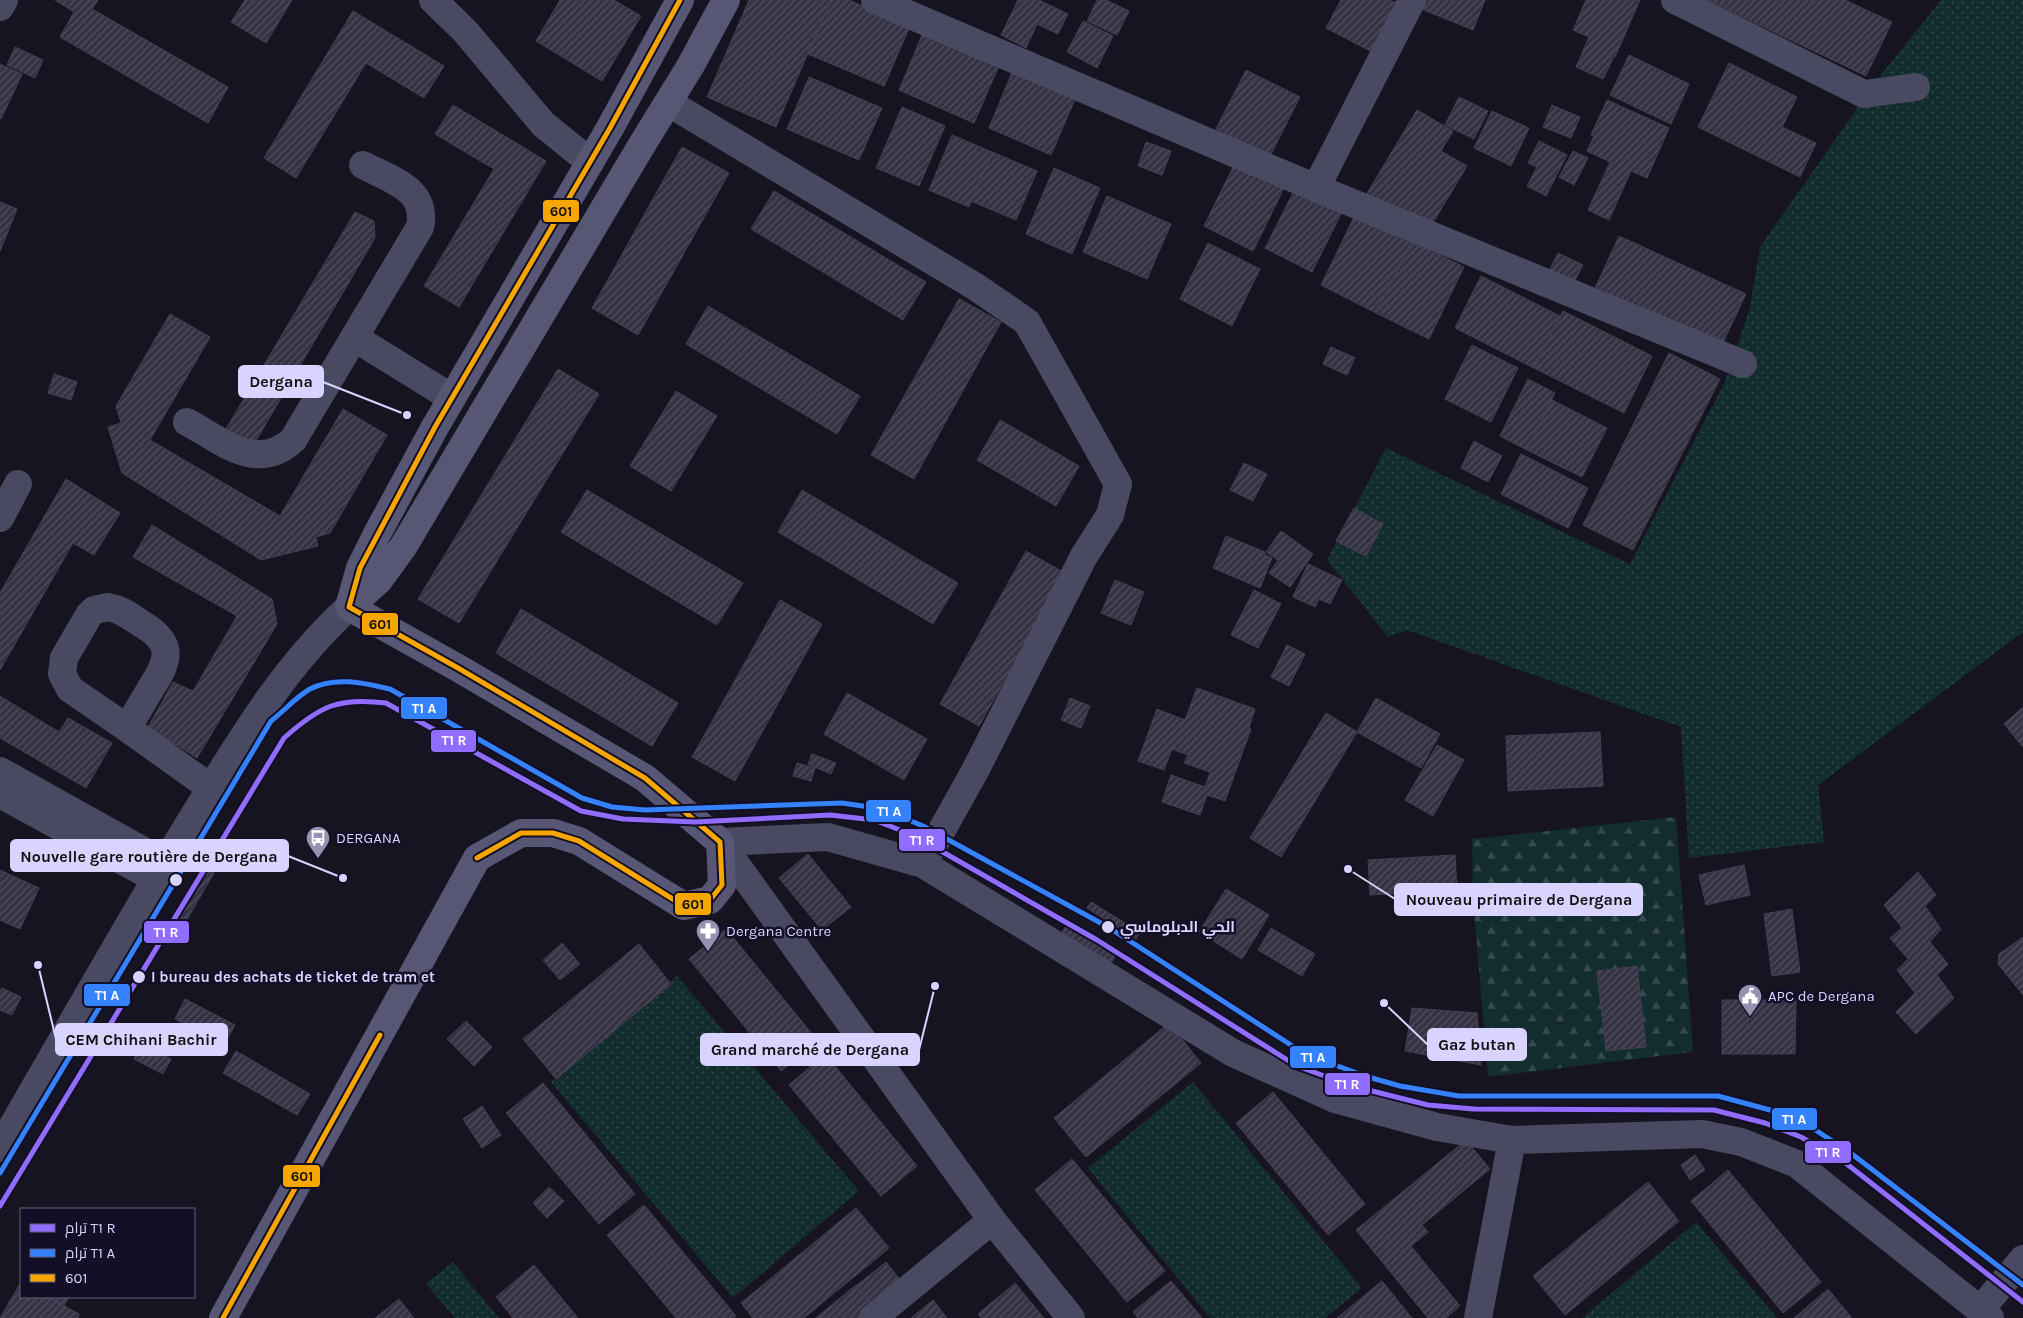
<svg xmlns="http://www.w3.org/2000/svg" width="2023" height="1318" viewBox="0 0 2023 1318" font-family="Karla,Cairo,sans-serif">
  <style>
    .grass { fill: url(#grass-dots) }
    .forest { fill: url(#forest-firs) }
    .building { fill: url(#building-hatch); stroke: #433f54 }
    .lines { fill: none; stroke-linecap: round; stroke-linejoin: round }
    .street { stroke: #4a4962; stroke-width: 28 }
    .secondary { stroke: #575674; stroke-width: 28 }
    .bus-1-casing { stroke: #130f26; stroke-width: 9 }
    .bus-1 { stroke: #f7a600; stroke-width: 5 }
    .tram-1-casing { stroke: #130f26; stroke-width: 9 }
    .tram-2-casing { stroke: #130f26; stroke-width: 9 }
    .tram-1 { stroke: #916dff; stroke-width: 5 }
    .tram-2 { stroke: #3582ff; stroke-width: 5 }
    .stop-dot { fill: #d9d4ff; stroke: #130f26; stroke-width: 2 }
    .labels { text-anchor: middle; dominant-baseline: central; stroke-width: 5; stroke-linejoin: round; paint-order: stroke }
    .poi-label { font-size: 15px; fill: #d9d4ff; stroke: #130f26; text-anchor: start }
    .stop-label { font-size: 15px; font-weight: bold; fill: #d9d4ff; stroke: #130f26; text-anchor: start }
    .leader { fill: none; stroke: #d9d4ff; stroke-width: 2 }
    .callout-dot { fill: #d9d4ff; stroke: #130f26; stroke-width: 2 }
    .callout { fill: #d9d4ff; stroke: #d9d4ff; stroke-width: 2 }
    .callout-label { font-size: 16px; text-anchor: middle; font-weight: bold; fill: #111 }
    .line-badge { stroke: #130f26; stroke-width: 2 }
    .badge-label { font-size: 14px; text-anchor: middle; font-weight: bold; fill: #fff }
    .pale-badge-label { font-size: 14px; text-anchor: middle; font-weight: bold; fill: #111 }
  </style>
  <defs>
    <pattern id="grass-dots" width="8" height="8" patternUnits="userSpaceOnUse" patternTransform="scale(1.25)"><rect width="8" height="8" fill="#132c2d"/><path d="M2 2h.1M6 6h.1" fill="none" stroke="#354a4c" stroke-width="1.8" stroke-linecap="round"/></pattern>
    <pattern id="forest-firs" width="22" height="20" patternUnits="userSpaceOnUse" patternTransform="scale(1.25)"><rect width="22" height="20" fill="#132c2d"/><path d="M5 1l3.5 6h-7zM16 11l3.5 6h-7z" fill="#354a4c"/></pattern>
    <pattern id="building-hatch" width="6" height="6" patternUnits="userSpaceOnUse" patternTransform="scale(1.25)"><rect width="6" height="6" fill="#343243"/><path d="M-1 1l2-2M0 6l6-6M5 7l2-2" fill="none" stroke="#514f5f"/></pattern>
  </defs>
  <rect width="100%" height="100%" fill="#161421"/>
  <!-- grass -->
  <path class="grass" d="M1941 0H2023V632L1818 785 1824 842 1689 858 1681 727 1407 630 1388 637 1327 560 1386 448 1630 564 1724 384 1750 308 1760 247 1877 80Z
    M677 976 859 1191 733 1298 551 1082Z
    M1193 1082 1362 1288 1325 1318H1210L1088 1168Z
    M1696 1222 1777 1318H1582Z
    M453 1262 499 1318H455L426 1284Z"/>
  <!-- forest -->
  <path class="forest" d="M1676 817 1693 1052 1488 1077 1473 898 1472 839Z"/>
  <!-- building -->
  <path class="building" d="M55 0H98L92 9 228 87 208 123 60 37 74 12Z
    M245 0H292L266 43 231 22Z
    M560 0H614L641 16 602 81 536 41Z
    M749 0H831L776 127 707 97Z
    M831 0H849L910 26 884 86 808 54Z
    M1018 0H1039L1068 14 1058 34 1037 24 1026 48 1001 35Z
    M1097 0H1106L1129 11 1117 35 1087 21Z
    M1341 0H1390L1403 7 1378 55 1326 28Z
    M1423 0H1485L1473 30 1419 8Z
    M1586 0H1640L1615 57 1614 56 1603 79 1576 67 1589 37 1573 30Z
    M1707 0H1845L1892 22 1866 76Z
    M353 11 444 66 424 98 366 63 296 178 264 158Z
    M1083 21 1113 36 1097 68 1067 52Z
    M925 28 1001 61 974 123 899 90Z
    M15 47 43 60 35 78 7 65Z
    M1629 55 1689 84 1671 124 1610 95Z
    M1729 63 1797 97 1782 127 1816 143 1800 177 1698 127Z
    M0 64 22 74 1 119 0 118Z
    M1013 70 1076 97 1051 155 989 128Z
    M1246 70 1300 97 1270 156 1216 129Z
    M809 77 882 108 859 160 787 129Z
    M1459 97 1488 111 1474 139 1445 125Z
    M1607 100 1669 128 1647 178 1631 171 1609 220 1588 210 1610 162 1587 151 1594 136 1591 135Z
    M453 105 546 161 459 307 424 286 494 169 435 134Z
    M1552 105 1580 117 1571 138 1543 127Z
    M902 107 945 126 919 186 876 168Z
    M1417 110 1453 131 1441 151 1467 166 1428 231 1366 195Z
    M1492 111 1529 128 1511 166 1474 148Z
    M952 135 992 152 969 207 929 190Z
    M1539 141 1567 155 1546 196 1527 186 1537 167 1528 163Z
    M1146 142 1171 151 1162 175 1138 166Z
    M682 147 729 173 638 335 592 308Z
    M1573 151 1588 158 1574 185 1559 177Z
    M992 152 1037 171 1016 220 971 201Z
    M1236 161 1285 186 1253 251 1204 226Z
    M1054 168 1100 188 1072 254 1026 234Z
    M1295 189 1342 212 1312 272 1265 248Z
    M774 191 926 282 903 320 751 229Z
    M1107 196 1171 224 1147 279 1083 252Z
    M0 202 17 209 0 251Z
    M355 212 374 221 375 238 257 439 241 444 223 434Z
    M1355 215 1411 243 1376 313 1321 285Z
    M1619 236 1746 294 1718 353 1592 295Z
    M1412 241 1464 267 1429 339 1376 313Z
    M1208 243 1260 269 1232 326 1180 299Z
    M1558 253 1583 265 1571 288 1547 275Z
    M1481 276 1560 316 1534 368 1455 328Z
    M959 299 1001 322 914 479 871 455Z
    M708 306 860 396 837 434 686 344Z
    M1563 311 1652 356 1624 413 1534 368Z
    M170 314 210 337 150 440 280 516 343 409 387 435 330 533 316 537 318 546 261 560 122 473 108 427 121 423 116 406Z
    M1472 345 1518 368 1491 422 1445 399Z
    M1331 347 1355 358 1347 375 1323 364Z
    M1669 353 1720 379 1633 550 1583 525Z
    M558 369 599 394 459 623 418 599Z
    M54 374 77 382 71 400 48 393Z
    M1528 379 1555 393 1527 450 1500 436Z
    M676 391 717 416 671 491 630 466Z
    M1552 400 1607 428 1582 477 1527 450Z
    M1000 420 1079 466 1056 506 977 460Z
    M1474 441 1502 456 1488 482 1461 468Z
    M1521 454 1588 488 1568 528 1501 494Z
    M1244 463 1267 474 1253 501 1230 490Z
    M66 479 120 513 94 555 73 543 0 670V593Z
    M587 490 743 583 717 625 561 532Z
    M802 490 958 583 933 624 778 532Z
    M1354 508 1383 524 1366 556 1336 541Z
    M152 525 272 599 277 624 197 758 148 727 173 682 193 691 237 616 133 557Z
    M1281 531 1313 554 1290 587 1269 573 1278 560 1266 552Z
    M1226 536 1265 552 1264 554 1272 558 1260 588 1213 568Z
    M1026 551 1065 573 979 726 940 704Z
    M1308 564 1342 580 1330 604 1319 599 1315 607 1293 597Z
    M1115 580 1144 592 1131 625 1101 613Z
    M1254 590 1281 604 1258 648 1231 635Z
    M780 600 822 624 735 781 692 757Z
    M521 609 678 703 652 746 496 653Z
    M1287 645 1305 654 1289 686 1271 677Z
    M1197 688 1255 709 1249 728 1251 729 1225 801 1207 795 1200 815 1162 802 1171 775 1205 787 1210 772 1184 763 1188 755 1172 749 1164 770 1138 761 1157 709 1185 720Z
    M847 693 927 739 904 780 824 734Z
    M0 696 59 732 68 718 112 743 86 788 0 738Z
    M1070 698 1090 706 1081 728 1061 720Z
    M1376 698 1440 734 1421 768 1357 732Z
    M2023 707V747L2004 724Z
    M1326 713 1357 732 1281 857 1250 838Z
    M1600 732 1603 786 1508 791 1506 736Z
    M1437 745 1464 760 1433 816 1405 800Z
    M812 754 836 763 831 774 808 764Z
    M797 763 815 768 811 781 793 776Z
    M808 854 851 907 822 930 779 878Z
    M1455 855 1457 890 1370 895 1368 860Z
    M1744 865 1750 895 1706 905 1699 875Z
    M207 869 214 873 185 923 179 919Z
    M0 870 39 888 20 929 0 920Z
    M1918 872 1936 895 1925 906 1941 929 1930 942 1948 964 1937 975 1954 998 1916 1034 1896 1012 1915 993 1897 970 1908 959 1890 938 1902 928 1884 905Z
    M1226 889 1269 915 1242 959 1199 932Z
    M1091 902 1140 932 1136 939 1087 908Z
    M1792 909 1800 972 1772 976 1764 914Z
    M1066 926 1115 957 1111 963 1062 932Z
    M1271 928 1315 954 1302 976 1258 950Z
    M726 929 818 1041 781 1071 689 959Z
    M2023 937V995L1998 964 1999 954Z
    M562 943 580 964 560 980 543 960Z
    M639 944 671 984 556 1079 523 1039Z
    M1637 966 1646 1047 1606 1051 1597 971Z
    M2 988 21 997 12 1015 0 1010V991Z
    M185 999 235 1025 224 1045 175 1019Z
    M1722 1000H1796L1795 1054H1722Z
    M1412 1008 1477 1013 1481 1065 1405 1051Z
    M466 1021 492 1047 474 1066 447 1039Z
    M1169 1023 1201 1063 1086 1157 1054 1118Z
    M143 1044 171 1059 163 1074 134 1059Z
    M236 1051 310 1094 297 1115 223 1073Z
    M825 1054 917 1166 881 1196 789 1085Z
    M543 1083 635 1194 599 1224 506 1113Z
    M1273 1092 1365 1204 1328 1235 1236 1123Z
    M482 1106 501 1135 482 1148 463 1119Z
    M1466 1140 1490 1169 1422 1225 1428 1232 1411 1246 1460 1306 1446 1318H1428L1356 1230Z
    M1695 1155 1705 1170 1690 1180 1681 1165Z
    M1072 1159 1165 1271 1127 1302 1035 1190Z
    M1728 1170 1821 1282 1783 1313 1691 1201Z
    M1648 1182 1679 1221 1565 1315 1533 1276Z
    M549 1187 564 1201 547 1218 533 1203Z
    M644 1205 736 1316 734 1318H676L607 1235Z
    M856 1208 889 1248 804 1318H753L741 1303Z
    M886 1262 905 1286 875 1309 856 1286Z
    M534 1265 578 1318H513L496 1297Z
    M1171 1281 1202 1318H1138L1133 1312Z
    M1382 1281 1412 1318H1337Z
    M21 1282V1297H48L79 1314 78 1318H0Z
    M1015 1283 1044 1318H981L978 1314Z
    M856 1285 875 1309 865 1318H846L834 1303Z
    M1828 1289 1852 1318H1794Z
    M48 1297H69L63 1307Z
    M399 1299 414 1318H375Z
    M933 1300 947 1318H911Z
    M834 1303 846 1318H816Z"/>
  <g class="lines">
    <!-- street -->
    <path class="street" d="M433 0 465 31 543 124 590 162
      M875 0 1316 188 1743 364
      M1675 0 1864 94 1916 87
      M0 7 4 0
      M669 103 976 287 1027 322 1118 484 1110 515 1084 556 976 769 923 864
      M1316 188 1412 0
      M355 338 452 398
      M187 422C222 441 257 473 293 440L420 227C428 189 391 180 363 165
      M0 518 18 484
      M108 607C121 609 131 617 142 624 175 644 169 660 151 688 143 702 135 715 127 728L70 689 62 674 64 658 89 615 94 610Z
      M127 728 211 788
      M0 771 165 863
      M0 794 156 879
      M720 842 828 837 923 864 1233 1053 1335 1099 1437 1127 1512 1140 1702 1134 1741 1142 1797 1164 1990 1318
      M720 842 992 1220 1071 1318
      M0 1148C62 1040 124 932 188 825 236 748 281 669 349 607
      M1980 1310 2023 1259
      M873 1318 992 1220
      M1478 1318 1512 1140"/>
    <!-- secondary -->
    <path class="secondary" d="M349 607 379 580 403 547 640 148 691 65 726 0
      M349 607 360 568 378 532 435 427 610 128 680 0
      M223 1318 477 858 521 833H553L579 841 684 906 710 900 722 885 720 842 645 778 458 668 349 607"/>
    <defs>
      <path id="bus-1" d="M477 858 521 833H553L579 841 684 906 710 900 722 885 720 842 645 778 458 668 349 607 360 568 435 427 610 128 680 0
        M223 1318 380 1035"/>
    </defs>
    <!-- bus-1 casing -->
    <use href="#bus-1" class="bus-1-casing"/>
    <!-- bus-1 -->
    <use href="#bus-1" class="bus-1"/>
    <defs>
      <path id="tram-1" d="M0 1206 284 738C320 706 338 697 386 703L581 811 623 819 695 822 830 815 874 820 913 835 1097 940 1297 1066 1352 1086 1428 1105 1474 1109 1714 1110 1765 1123 1801 1137 1843 1161 2023 1302"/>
      <path id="tram-2" d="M0 1173 271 721C284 711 296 697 310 689 335 676 364 683 390 689L582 798 612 807 645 810 842 803 883 809 923 826 1108 927 1305 1054 1365 1076 1400 1086 1459 1096H1718L1770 1110 1806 1124 1848 1151 2023 1285"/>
    </defs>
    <!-- tram-1 casing -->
    <use href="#tram-1" class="tram-1-casing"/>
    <!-- tram-2 casing -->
    <use href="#tram-2" class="tram-2-casing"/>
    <!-- tram-1 -->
    <use href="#tram-1" class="tram-1"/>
    <!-- tram-2 -->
    <use href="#tram-2" class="tram-2"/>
  </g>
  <!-- icons -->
  <defs>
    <symbol id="bus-pin" viewBox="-11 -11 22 30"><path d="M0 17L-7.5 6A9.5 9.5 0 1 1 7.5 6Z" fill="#9591b1" stroke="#130f26"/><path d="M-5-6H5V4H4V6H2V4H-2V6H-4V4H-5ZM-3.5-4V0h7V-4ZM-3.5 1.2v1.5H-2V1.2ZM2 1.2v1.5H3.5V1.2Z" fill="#fff"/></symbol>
    <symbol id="pharmacy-pin" viewBox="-11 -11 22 30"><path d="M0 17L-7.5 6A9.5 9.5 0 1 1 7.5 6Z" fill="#9591b1" stroke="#130f26"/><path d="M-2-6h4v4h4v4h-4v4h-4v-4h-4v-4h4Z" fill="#fff"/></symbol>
    <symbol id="civic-pin" viewBox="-11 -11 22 30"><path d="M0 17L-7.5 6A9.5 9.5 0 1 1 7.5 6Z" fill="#9591b1" stroke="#130f26"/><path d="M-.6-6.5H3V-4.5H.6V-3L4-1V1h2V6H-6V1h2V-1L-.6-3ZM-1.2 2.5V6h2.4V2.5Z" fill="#fff"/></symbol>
  </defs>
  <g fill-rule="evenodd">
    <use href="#bus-pin" x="304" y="824" width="28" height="38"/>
    <use href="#pharmacy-pin" x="694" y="917" width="28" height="38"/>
    <use href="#civic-pin" x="1736" y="982" width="28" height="38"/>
  </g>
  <!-- markers -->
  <g class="stop-dot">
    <circle cx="176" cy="880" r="7"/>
    <circle cx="1108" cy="927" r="7"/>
    <circle cx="139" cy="977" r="7"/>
  </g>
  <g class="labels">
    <!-- poi labels -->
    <g class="poi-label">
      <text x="336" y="838">DERGANA</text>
      <text x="726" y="931">Dergana Centre</text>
      <text x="1768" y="996">APC de Dergana</text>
    </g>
    <!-- stop labels -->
    <g class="stop-label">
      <text x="1120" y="927">الحي الدبلوماسي</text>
      <text x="151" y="977">I bureau des achats de ticket de tram et</text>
    </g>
  </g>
  <!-- callouts -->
  <path class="leader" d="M407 415L323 382M343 878L288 856M1348 869L1395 899M38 965L56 1039M1384 1003L1428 1045M935 986L919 1050"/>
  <g class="callout-dot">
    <circle cx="407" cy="415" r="5"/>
    <circle cx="343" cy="878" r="5"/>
    <circle cx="1348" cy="869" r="5"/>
    <circle cx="38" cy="965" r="5"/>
    <circle cx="1384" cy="1003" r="5"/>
    <circle cx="935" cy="986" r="5"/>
  </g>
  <g class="callout">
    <rect x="239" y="366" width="84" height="31" rx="5"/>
    <rect x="11" y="840" width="277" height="31" rx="5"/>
    <rect x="1395" y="884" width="247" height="31" rx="5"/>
    <rect x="56" y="1024" width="171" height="31" rx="5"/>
    <rect x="1428" y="1029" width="98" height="31" rx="5"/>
    <rect x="701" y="1034" width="218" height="31" rx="5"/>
  </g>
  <g class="callout-label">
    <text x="281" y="387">Dergana</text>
    <text x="149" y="862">Nouvelle gare routière de Dergana</text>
    <text x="1519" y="905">Nouveau primaire de Dergana</text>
    <text x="141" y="1045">CEM Chihani Bachir</text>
    <text x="1477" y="1050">Gaz butan</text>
    <text x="810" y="1055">Grand marché de Dergana</text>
  </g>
  <g class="line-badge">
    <rect x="542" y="199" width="38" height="24" rx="5" fill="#f7a600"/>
    <rect x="361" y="612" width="38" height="24" rx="5" fill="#f7a600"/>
    <rect x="400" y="696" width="48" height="24" rx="5" fill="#3582ff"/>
    <rect x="430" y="729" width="47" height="24" rx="5" fill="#916dff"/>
    <rect x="865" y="799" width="47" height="24" rx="5" fill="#3582ff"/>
    <rect x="898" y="828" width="48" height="24" rx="5" fill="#916dff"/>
    <rect x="674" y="892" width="38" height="24" rx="5" fill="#f7a600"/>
    <rect x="143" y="920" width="47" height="24" rx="5" fill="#916dff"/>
    <rect x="83" y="983" width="48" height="24" rx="5" fill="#3582ff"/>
    <rect x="1289" y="1045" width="48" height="24" rx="5" fill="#3582ff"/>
    <rect x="1324" y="1072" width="47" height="24" rx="5" fill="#916dff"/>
    <rect x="1771" y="1107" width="47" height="24" rx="5" fill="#3582ff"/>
    <rect x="1804" y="1140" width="48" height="24" rx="5" fill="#916dff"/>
    <rect x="282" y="1164" width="39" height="24" rx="5" fill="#f7a600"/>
  </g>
  <g class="badge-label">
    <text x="424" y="713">T1 A</text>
    <text x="454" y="745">T1 R</text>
    <text x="889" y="816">T1 A</text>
    <text x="922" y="845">T1 R</text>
    <text x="166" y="937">T1 R</text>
    <text x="107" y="1000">T1 A</text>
    <text x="1313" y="1062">T1 A</text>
    <text x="1347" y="1089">T1 R</text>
    <text x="1794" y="1124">T1 A</text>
    <text x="1828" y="1157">T1 R</text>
  </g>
  <g class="pale-badge-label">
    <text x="561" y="216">601</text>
    <text x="380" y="629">601</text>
    <text x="693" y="909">601</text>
    <text x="302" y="1181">601</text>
  </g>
  <!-- legend -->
  <rect x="20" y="1208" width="175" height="90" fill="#130f26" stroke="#625e7d"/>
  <rect x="30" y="1224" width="25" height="8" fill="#916dff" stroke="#625e7d"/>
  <text x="65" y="1233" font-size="15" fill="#d9d4ff">ترام T1 R</text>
  <rect x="30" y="1249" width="25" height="8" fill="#3582ff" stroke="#625e7d"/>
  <text x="65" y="1258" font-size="15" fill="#d9d4ff">ترام T1 A</text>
  <rect x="30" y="1274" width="25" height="8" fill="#f7a600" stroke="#625e7d"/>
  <text x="65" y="1283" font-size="15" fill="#d9d4ff">601</text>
</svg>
